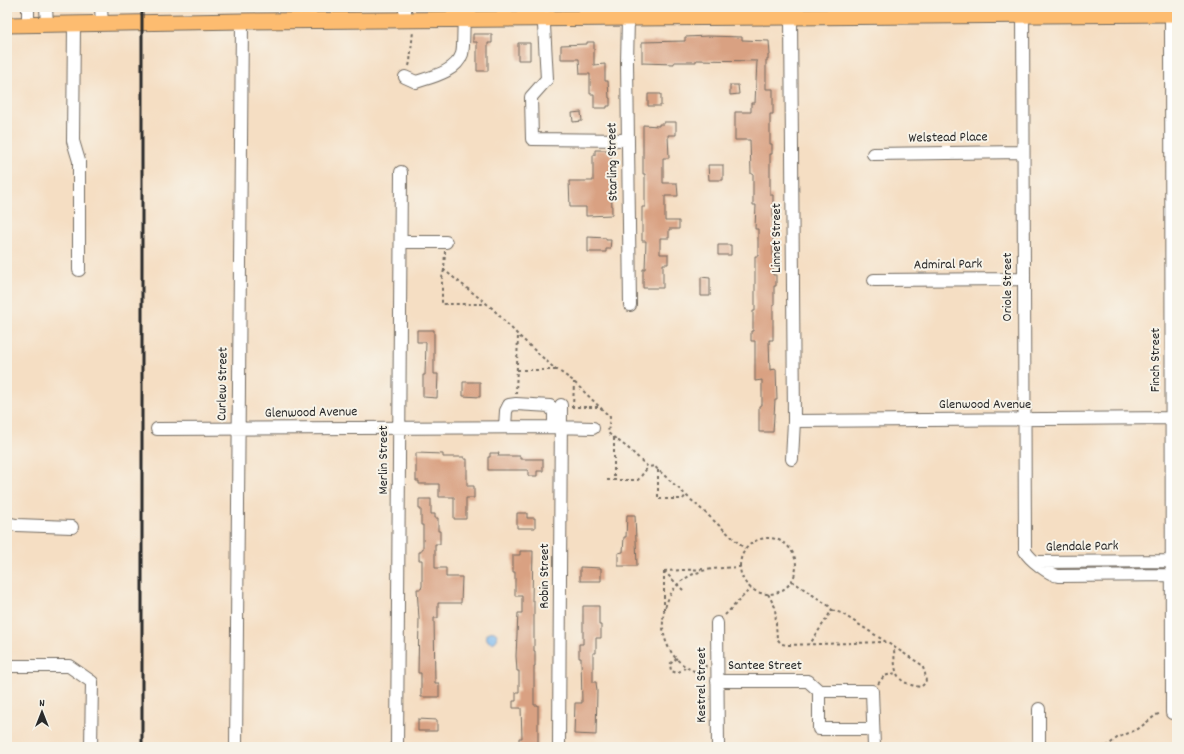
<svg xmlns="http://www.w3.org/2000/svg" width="1184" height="754" viewBox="0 0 1184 754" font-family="Dekko,sans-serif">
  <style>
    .water { fill: #7ebaf0; stroke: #54728e }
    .building { fill: #d9a182 }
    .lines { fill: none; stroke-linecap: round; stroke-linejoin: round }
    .minor-casing { stroke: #726a60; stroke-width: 14 }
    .major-casing { stroke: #726a60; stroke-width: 17 }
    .path { stroke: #726a60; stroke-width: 2; stroke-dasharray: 3 3; stroke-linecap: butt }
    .minor { stroke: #fff; stroke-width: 12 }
    .major { stroke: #fdbc70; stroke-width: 15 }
    .rail { stroke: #2b2b2b; stroke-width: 3 }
    .labels { text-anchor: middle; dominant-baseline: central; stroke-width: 4; stroke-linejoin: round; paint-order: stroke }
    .street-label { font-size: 14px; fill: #2b2b2b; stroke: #f7f3e8 }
  </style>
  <rect width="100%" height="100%" fill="#f7f3e8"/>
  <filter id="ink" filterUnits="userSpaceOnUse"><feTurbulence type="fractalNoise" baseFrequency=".025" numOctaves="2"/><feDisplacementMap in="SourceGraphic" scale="8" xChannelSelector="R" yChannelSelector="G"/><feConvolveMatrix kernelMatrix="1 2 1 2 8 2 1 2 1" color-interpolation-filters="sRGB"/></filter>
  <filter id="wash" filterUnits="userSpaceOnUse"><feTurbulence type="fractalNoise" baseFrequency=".012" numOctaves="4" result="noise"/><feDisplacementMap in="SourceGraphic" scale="16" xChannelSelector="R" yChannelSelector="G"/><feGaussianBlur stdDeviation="0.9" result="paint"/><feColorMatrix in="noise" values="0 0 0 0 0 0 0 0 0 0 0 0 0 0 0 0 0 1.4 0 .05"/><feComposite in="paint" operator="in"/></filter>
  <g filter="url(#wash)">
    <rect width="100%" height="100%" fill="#f5dec3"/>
    <!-- water -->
    <path class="water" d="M486.5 637a5.5 5.5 0 1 1 11 0a5.5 5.5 0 1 1-11 0Z"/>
    <g id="blocks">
      <!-- building -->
      <path class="building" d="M473 34H492V43H488V71H477V42H473Z
        M708 36 742 37V40L769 41 770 55H768V60H766V89H773V114H770V144H772V154H770V195H773V275H776V286H774V305H773V340H769L770 370 776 369 777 400H775L773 432H759V406L762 405V380L755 381V341H751V331H753V311H755V256H758V229H755L756 205H753V174H751L750 140H735V112H751V103H755L757 61 696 60V62H674V64L642 63V42L685 41V37Z
        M587 42H594V65L605 64V81H608L609 98H610V106H607V108H594V94H590V74H580L579 59H561V45L587 44Z
        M518 43H530V60H518Z
        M730 85H738L739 94 730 95Z
        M648 94H661V106H648Z
        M581 112 582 121 573 122 572 113Z
        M664 122H676V135H668L669 158H663V183H677L678 196H665V221H679V229H669V238H660V254H668V264H663V288H643V269H645L646 241H642V207H645V174H643V125L659 126V124H664Z
        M595 150H607V152H611L612 215 586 216V207H570L569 181H593V155H595Z
        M708 165H723V180H709Z
        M588 237 606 238V240H611L610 249H606V252H588Z
        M718 245H731V255H718Z
        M701 277 710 278V296H701Z
        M417 330H434V374H438L437 398 423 397V375H425L426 342H417Z
        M463 382H480V397L463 396Z
        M416 453 443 454V457H464V459H467V486H474V498H466V519H454V497H439V484H419V481H416Z
        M490 453H499L498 456H520V459H543V471H537V476H528V470H488V457H490Z
        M419 499H431V514H435V518H438V531H440V544H435V568H446V577H462L461 603H438V618H434L435 683H439V697H421V673H418L419 618 417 589H421L422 586V560H419V552H421V549H423V525H421V509H419Z
        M517 513H527V518H535V528H517Z
        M627 515H635L637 566H618V553L623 552 624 537H626Z
        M520 551H533L532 600H534V651H535V666H534V705H538V747H519V738H522L521 708H513V701H516V692H519V671H517L516 656 518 613H522V596H515V572H513V555H520Z
        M580 567 601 568V581H580Z
        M583 606H599V625H601V638H596V653H593V682H596L597 691 596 735 574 734 575 703H582L581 658H579V644H583Z
        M418 719 437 720V731H418Z"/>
    </g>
  </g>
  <g filter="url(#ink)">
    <use href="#blocks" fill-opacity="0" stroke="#726a60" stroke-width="1"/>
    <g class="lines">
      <defs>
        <path id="minor" d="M28 7V25
          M46 7 47 25
          M101 7 102 24
          M405 7V20
          M543 7 547 79 531 97 532 139 628 140
          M1023 7 1025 551C1030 560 1049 574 1058 576L1177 575
          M1171 7 1172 713
          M791 17 794 421 792 459
          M628 19 627 62 630 305
          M74 24 73 141 79 161V270
          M405 77 416 82C431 77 456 72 462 54 464 45 463 30 464 20
          M873 154 1023 152
          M401 242H446
          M874 280 1023 279
          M794 421 1177 418
          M505 427 506 411 509 405 516 404 550 406 554 413V426
          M157 429 554 427 593 428
          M7 523 16 525 72 527
          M1036 562 1177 561
          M717 623 718 747
          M7 666H69L92 682 91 747
          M717 681H808L819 691H872L874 747
          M819 691V729H873
          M236 747 242 21
          M397 747 401 172
          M559 747 561 405
          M1039 747V709"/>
        <path id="major" d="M7 25 242 21 1177 14"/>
      </defs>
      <!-- minor casing -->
      <use href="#minor" class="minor-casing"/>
      <!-- major casing -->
      <use href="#major" class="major-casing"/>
      <!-- path -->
      <path class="path" d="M409 66 410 62 413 31
        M445 251 444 270 492 308 518 335 553 367 572 380 610 417 608 433 628 448 648 467 654 466 745 549
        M444 270 442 278V304H487
        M517 370H556
        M516 394 518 335
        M571 407H600
        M573 408 574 382
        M614 438V480
        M658 470V499H683L686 495
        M607 480H638L648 467
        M740 566a28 28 0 1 1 56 0a28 28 0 1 1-56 0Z
        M664 571 705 569
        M664 571 683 590
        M792 581 829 606 832 610 810 644
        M768 594 775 607 777 639 782 644 787 645 885 642
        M664 610V571
        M832 610 841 613 922 665 925 673 926 682 921 687C893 683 895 671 894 647
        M725 615 751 588
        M677 658 670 664 671 671 677 673 685 668
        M706 665 703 674C670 666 655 633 667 602 671 592 677 583 686 578 702 568 721 568 740 567
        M878 684 884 676 896 673
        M1106 747 1117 738 1138 729 1156 715 1161 713"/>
      <!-- minor -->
      <use href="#minor" class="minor"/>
      <!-- major -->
      <use href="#major" class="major"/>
      <!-- rail -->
      <path class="rail" d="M142 7V747"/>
    </g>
  </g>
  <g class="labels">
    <!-- street labels -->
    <g class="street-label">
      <text transform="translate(948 138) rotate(-1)">Welstead Place</text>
      <text transform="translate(613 162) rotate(-91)">Starling Street</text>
      <text transform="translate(777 238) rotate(-90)">Linnet Street</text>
      <text transform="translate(948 265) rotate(-1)">Admiral Park</text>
      <text transform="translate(1008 287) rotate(-90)">Oriole Street</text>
      <text transform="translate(1156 360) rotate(-90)">Finch Street</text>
      <text transform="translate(223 384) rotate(-89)">Curlew Street</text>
      <text x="985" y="405">Glenwood Avenue</text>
      <text transform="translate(311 413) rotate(-1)">Glenwood Avenue</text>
      <text transform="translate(384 460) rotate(-90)">Merlin Street</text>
      <text transform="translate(1082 547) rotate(-1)">Glendale Park</text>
      <text transform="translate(545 576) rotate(-90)">Robin Street</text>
      <text x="765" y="666">Santee Street</text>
      <text transform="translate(702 685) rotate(-90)">Kestrel Street</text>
    </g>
  </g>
  <!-- margin -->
  <rect width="1184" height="754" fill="none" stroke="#f7f3e8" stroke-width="24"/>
  <!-- north arrow -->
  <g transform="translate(42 712)" stroke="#f7f3e8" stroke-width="3" paint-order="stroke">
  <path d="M0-3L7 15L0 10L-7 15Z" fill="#2b2b2b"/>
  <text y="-6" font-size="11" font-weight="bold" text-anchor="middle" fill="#2b2b2b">N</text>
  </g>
</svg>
